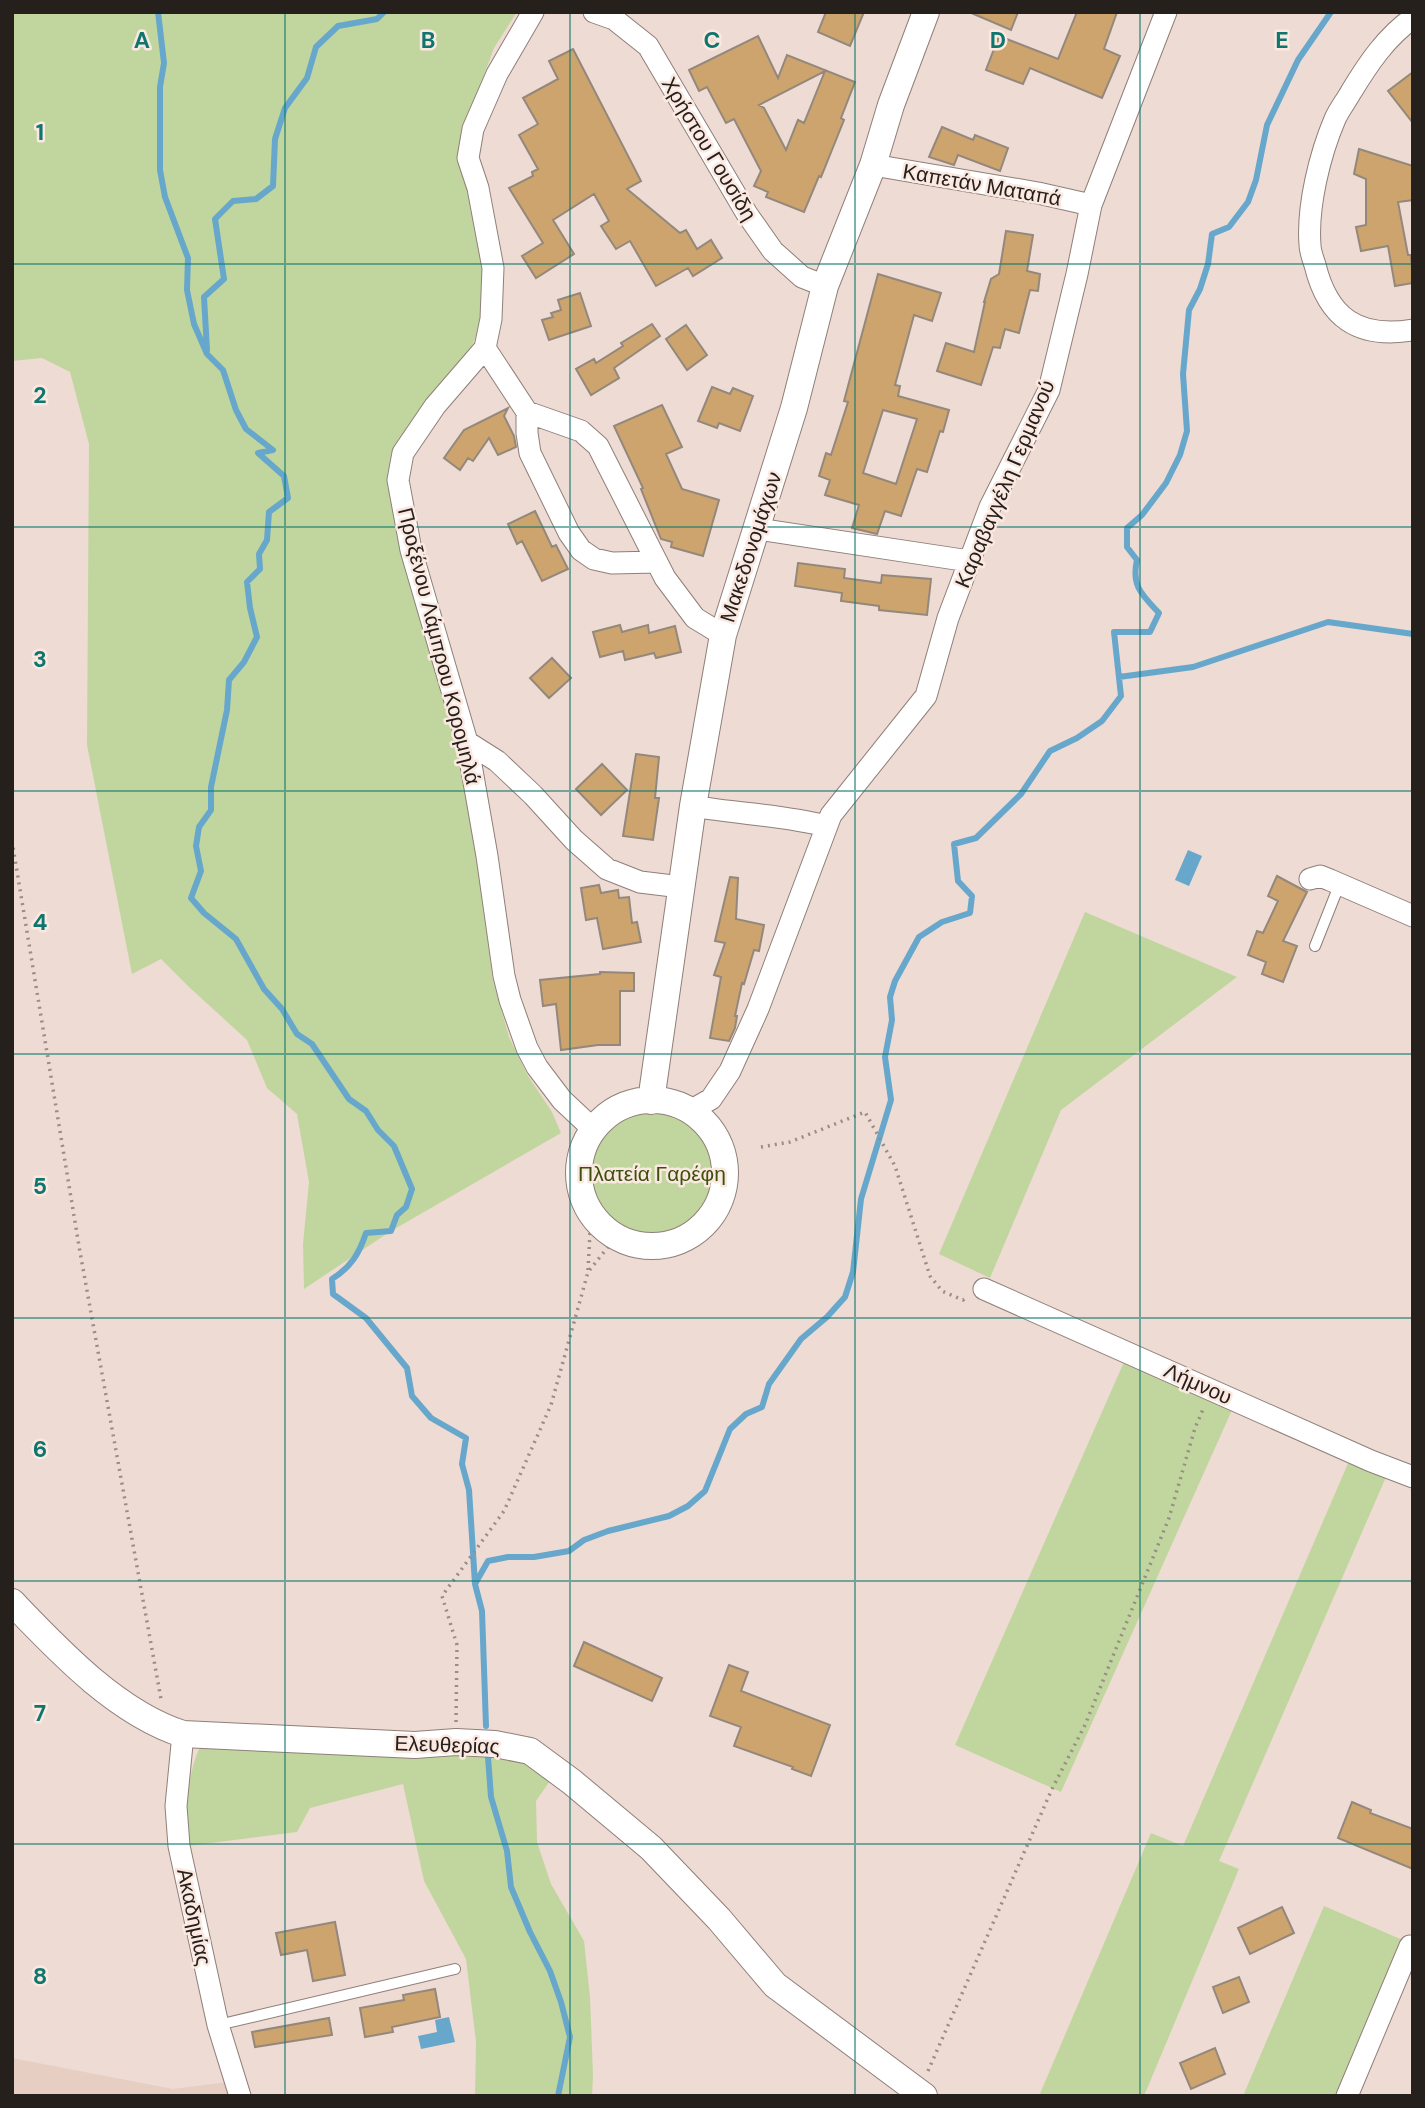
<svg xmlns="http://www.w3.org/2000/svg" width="1425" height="2108" viewBox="0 0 1425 2108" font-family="'DM Sans',sans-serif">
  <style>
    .built { fill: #e7cec3 }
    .green { fill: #c1d69e }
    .water { fill: #67a7cc }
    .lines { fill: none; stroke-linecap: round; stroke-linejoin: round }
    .stream { stroke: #67a7cc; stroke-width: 6 }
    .building { fill: #cea46e; stroke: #93887b; stroke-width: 2; fill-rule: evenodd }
    .service-casing { stroke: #8f7f78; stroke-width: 12 }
    .minor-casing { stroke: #8f7f78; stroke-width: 23 }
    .tertiary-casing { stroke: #8f7f78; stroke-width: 28 }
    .path { stroke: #9a8c87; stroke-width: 3.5; stroke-dasharray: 2 5; stroke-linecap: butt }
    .service { stroke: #fff; stroke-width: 10 }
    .minor { stroke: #fff; stroke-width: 21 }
    .tertiary { stroke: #fff; stroke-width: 26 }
    .grid { fill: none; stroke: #0f766e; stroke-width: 2; stroke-opacity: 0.55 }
    .labels { text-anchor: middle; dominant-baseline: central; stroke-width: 5; stroke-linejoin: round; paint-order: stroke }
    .street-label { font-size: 21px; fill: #26201d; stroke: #fbe9e1 }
    .park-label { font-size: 21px; fill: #3c500c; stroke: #fbe9e1 }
    .grid-label { font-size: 23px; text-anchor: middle; font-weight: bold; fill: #0f766e; stroke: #fbe9e1; stroke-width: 5; stroke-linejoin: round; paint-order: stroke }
  </style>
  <rect width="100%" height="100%" fill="#eedbd3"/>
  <!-- built -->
  <path class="built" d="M12 2058 173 2089 228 2082 233 2096H12Z"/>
  <!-- green -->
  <path class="green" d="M12 12H517L494 48 472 108 484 216 481 324 469 353 441 388 417 413 403 436 394 463 465 781 478 862 493 981 509 1037 528 1076 552 1112 561 1133 391 1231 304 1289 303 1244 309 1182 297 1114 267 1088 247 1040 189 987 161 959 132 974 87 745 89 444 70 372 42 358 12 361Z
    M1085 912 1237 977 1061 1110 990 1278 939 1254Z
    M588 1174a64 64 0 1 1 128 0a64 64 0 1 1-128 0Z
    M1124 1362 1232 1410 1061 1792 955 1745Z
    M1349 1461 1386 1477 1219 1861 1239 1869 1144 2096H1039L1151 1833 1183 1846Z
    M215 1745 499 1751 554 1775 536 1801 537 1842 551 1884 584 1941 590 1997 593 2075 592 2096H475L476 2042 466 1959 424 1881 403 1784 310 1808 297 1832 187 1846C186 1814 186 1779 199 1749Z
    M1324 1906 1405 1941 1341 2096H1243Z"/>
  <!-- water -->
  <path class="water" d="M1188 850 1202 856 1189 886 1175 880Z
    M449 2017 455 2042 421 2049 418 2036 437 2032 435 2020Z"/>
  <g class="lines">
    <!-- stream -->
    <path class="stream" d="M158 12 164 63 160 87V170L165 197 188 258 187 290 194 324 207 354 223 370 236 410 246 429 273 450 258 453 284 476 288 498 269 512 267 540 259 554 260 569 247 582 250 608 257 637 244 662 229 680 227 710 211 787V810L199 827 196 846 201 871 191 898 204 913 236 939 264 989 282 1009 297 1034 312 1044 349 1099 366 1111 378 1130 394 1146 412 1189 406 1207 397 1215 391 1231 366 1233C359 1254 351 1267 332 1279L333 1294 366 1318 407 1368 412 1396 431 1418 466 1438 462 1464 469 1490 475 1584 482 1611 486 1726
      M207 350 204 297 224 279 215 219 233 201 256 199 273 186 275 139 285 108 307 78 316 47 338 26 377 19 384 12
      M1119 677 1193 667 1328 622 1413 634
      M475 1584 488 1561 508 1557H534L569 1551 584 1540 608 1531 669 1516 688 1506 705 1491 730 1429 746 1414 762 1407 769 1384 801 1339 827 1317 845 1297 853 1272 861 1199 891 1100 885 1057 892 1020 890 997 895 981 919 937 942 922 970 913 972 896 958 881 954 844 976 838 1021 794 1050 751 1077 738 1102 721 1121 696 1114 632H1150L1159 613C1142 595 1131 586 1137 560L1127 547V528L1142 515 1166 483 1180 455 1187 431 1183 374 1189 310 1200 289 1208 264 1212 234 1229 227 1248 202 1256 180 1267 125 1298 60 1331 12
      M488 1757 491 1797 507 1851 511 1887 530 1932 550 1971 561 2002 570 2037 558 2096"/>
  </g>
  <!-- building -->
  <path class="building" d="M826 12H864L850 46 818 32Z
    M969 12H1018L1011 30Z
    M1077 12H1117L1104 49 1120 56 1102 98 1030 68 1023 84 986 70 999 36 1058 59Z
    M758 36 778 78 787 55 855 82 841 118 844 120 821 177 819 176 804 212 766 197 768 192 754 186 761 171 734 119 726 123 707 87 699 91 689 70ZM825 71 804 123 798 120 786 150 764 108 759 105Z
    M573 49 641 181 627 189 680 233 686 230 697 249 711 240 722 258 693 276 688 268 656 286 630 241 616 249 601 226 609 221 594 194 553 220 574 254 536 278 522 256 543 243 509 188 533 176 532 172 538 169 519 135 538 124 523 98 558 79 549 61Z
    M1413 72V123L1388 91Z
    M942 127 973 140 975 135 1008 148 1000 171 958 155 954 165 929 157Z
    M1359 149 1413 166V200L1398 202 1408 255H1411L1413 283 1395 286 1388 246 1361 251 1356 227 1366 225V179L1354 174Z
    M1006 231 1033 235 1027 271 1040 274 1038 291 1030 290 1019 333 1005 329 1000 348 993 347 981 385 937 371 946 343 974 352 985 302H984L991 279 999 274Z
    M878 274 941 293 932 321 914 315 895 385 900 386 898 396 949 410 943 432 940 431 927 472 917 469 901 516 885 511 877 534 852 528 859 505 825 495 830 480 819 476 826 453 831 455 848 402 844 401ZM883 410 917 419 896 484 863 473Z
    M580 293 591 326 549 340 542 320 553 317 551 313 561 310 558 300Z
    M652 324 660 336 614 368 619 378 591 395 576 369 594 359 596 363 623 346 621 343Z
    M686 325 707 355 687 370 666 339Z
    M712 387 730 394 733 388 753 396 740 431 719 423 717 428 698 421Z
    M662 405 682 447 666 454 682 489 719 500 703 556 671 547 672 542 661 539 641 489 643 488 614 426Z
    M508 408 504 416 514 436 516 447 498 455 489 438 473 461 468 458 460 470 444 458 464 430Z
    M535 511 552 547 556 545 568 569 542 581 522 541 517 544 508 524Z
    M798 563 845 569 844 578 881 583 882 575 931 579 927 615 879 610V606L841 601 842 593 795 586Z
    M620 625 622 632 648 625 649 633 675 626 681 652 656 658 654 653 625 660 623 651 600 657 593 632Z
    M552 658 571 678 549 698 530 678Z
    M636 754 659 757 655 798H659L653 840 623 836Z
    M602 764 627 790 601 815 576 789Z
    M1277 876 1307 892 1283 941 1297 946 1283 982 1262 974 1266 962 1248 955 1257 931 1263 933 1278 901 1268 896Z
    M730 877 738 878 736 919 764 925 759 951 754 950 744 984 742 983 735 1016H737L735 1028 729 1041 710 1038 721 977 714 975 725 943 715 941Z
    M599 885 601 893 618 890 619 898 629 897 632 923 637 922 641 942 603 949 597 918 586 920 581 888Z
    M600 972 634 973V991H620V1045H598L561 1050 556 1004 543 1006 540 980 600 974Z
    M584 1642 662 1678 652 1701 574 1666Z
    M729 1665 748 1672 741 1691 830 1725 811 1776 792 1769 793 1767 734 1746 741 1727 710 1716Z
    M1352 1802 1371 1810 1370 1813 1413 1829V1869L1338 1838Z
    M1282 1907 1294 1933 1250 1954 1238 1928Z
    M335 1922 345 1975 313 1981 307 1950 281 1955 276 1933Z
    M1239 1977 1249 2002 1223 2013 1213 1987Z
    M435 1989 440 2017 392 2027 393 2032 365 2037 360 2008 404 2000 403 1995Z
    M329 2018 332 2035 255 2047 252 2032Z
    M1215 2048 1225 2074 1191 2089 1180 2063Z"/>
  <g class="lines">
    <defs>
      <path id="service" d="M1315 946 1340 883
        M218 2025 455 1969"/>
      <path id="minor" d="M533 12 497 74 473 129 468 158 478 188 493 268 491 319 485 348 435 406 403 453 398 480 411 550 467 742 487 856 504 976 510 1000 527 1048 537 1067 562 1100 594 1130
        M594 12 614 19 648 46 747 214 773 251 802 277 825 286
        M1413 18C1386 37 1368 64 1351 92 1346 101 1339 110 1335 119 1320 154 1307 206 1310 245 1310 251 1313 259 1315 265 1328 318 1358 339 1413 330
        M873 165 1038 193 1091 205
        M485 348 527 412 581 431 598 446 665 578 695 618 723 635
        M527 412V433L530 453 569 533 581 550 594 559 612 563 657 562
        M758 529 969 561
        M467 742 497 761 533 795 574 840 607 869 640 882 681 887
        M693 806C737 814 784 815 826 826
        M1310 879 1320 876 1330 880 1413 916
        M690 1111 711 1099 730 1071 758 1009 831 815 926 696 948 618 990 507 1049 390 1077 274 1091 205 1166 12
        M984 1289 1371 1461 1413 1477
        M183 1734 176 1806 179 1846 218 2025 240 2096
        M1347 2096 1410 1946"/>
      <path id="tertiary" d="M579 1173a73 73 0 1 1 146 0a73 73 0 1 1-146 0Z
        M651 1101 693 806 723 635 794 408 825 286 873 165 891 105 926 12
        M12 1602C59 1651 117 1713 183 1734L415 1745 456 1742 495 1744 530 1751 572 1782 651 1848 719 1919 775 1985 924 2096"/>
    </defs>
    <!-- service casing -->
    <use href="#service" class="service-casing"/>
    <!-- minor casing -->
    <use href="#minor" class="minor-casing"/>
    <!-- tertiary casing -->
    <use href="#tertiary" class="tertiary-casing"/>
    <!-- path -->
    <path class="path" d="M12 841 80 1252 161 1699
      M761 1147 790 1142 865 1112 895 1166 930 1276 942 1291 963 1300 966 1298
      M588 1270 591 1213
      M456 1722 457 1645 442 1596 504 1511 551 1405 588 1272 616 1237
      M928 2071 1052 1789 1085 1725 1169 1518 1195 1428 1204 1407"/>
    <!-- service -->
    <use href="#service" class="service"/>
    <!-- minor -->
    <use href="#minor" class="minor"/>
    <!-- tertiary -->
    <use href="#tertiary" class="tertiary"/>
  </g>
  <!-- grid -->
  <path class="grid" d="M285 12V2096M570 12V2096M855 12V2096M1140 12V2096M12 264H1413M12 527H1413M12 791H1413M12 1054H1413M12 1318H1413M12 1581H1413M12 1844H1413"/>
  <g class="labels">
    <!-- street labels -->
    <g class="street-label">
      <text transform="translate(709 149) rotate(59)">Χρήστου Γουσίδη</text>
      <text transform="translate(982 185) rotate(10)">Καπετάν Ματαπά</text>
      <text transform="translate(1005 484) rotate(-67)">Καραβαγγέλη Γερμανού</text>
      <text transform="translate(751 547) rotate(-72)">Μακεδονομάχων</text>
      <text transform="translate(439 646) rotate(76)">Προξένου Λάμπρου Κορομηλά</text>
      <text transform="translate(1198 1384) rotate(24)">Λήμνου</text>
      <text transform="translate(447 1745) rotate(2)">Ελευθερίας</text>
      <text transform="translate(194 1917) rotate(78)">Ακαδημίας</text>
    </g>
    <!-- park labels -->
    <g class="park-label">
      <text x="652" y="1174">Πλατεία Γαρέφη</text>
    </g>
  </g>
  <g class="grid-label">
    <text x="142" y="48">A</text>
    <text x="428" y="48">B</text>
    <text x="712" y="48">C</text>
    <text x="998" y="48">D</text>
    <text x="1282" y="48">E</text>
    <text x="40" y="140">1</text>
    <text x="40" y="403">2</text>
    <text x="40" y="667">3</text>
    <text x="40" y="930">4</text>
    <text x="40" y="1194">5</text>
    <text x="40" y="1457">6</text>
    <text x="40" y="1721">7</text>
    <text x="40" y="1984">8</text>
  </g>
  <!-- border -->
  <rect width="1425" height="2108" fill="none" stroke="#26201d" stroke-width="28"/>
</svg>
